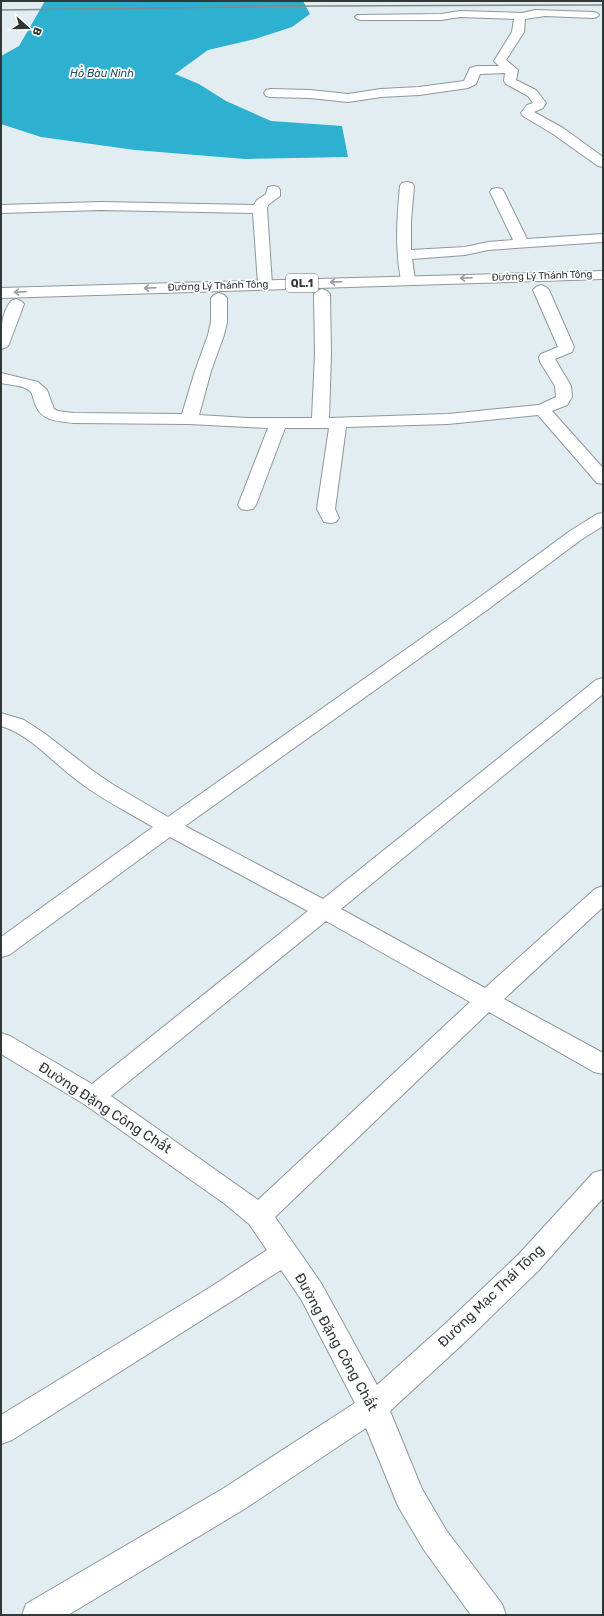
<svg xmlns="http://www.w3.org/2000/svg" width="604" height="1616" viewBox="0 0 604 1616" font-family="Rubik,sans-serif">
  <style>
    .water { fill: #2eb0d1 }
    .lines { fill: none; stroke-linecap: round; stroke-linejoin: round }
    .minor-casing { stroke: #8d989b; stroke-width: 2 }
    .major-casing { stroke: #8d989b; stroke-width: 2 }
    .minor { fill: #fff; fill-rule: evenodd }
    .major { fill: #fff; fill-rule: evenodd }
    .rail { stroke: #828a8c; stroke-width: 1.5 }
    .oneway { stroke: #989b9c }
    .labels { text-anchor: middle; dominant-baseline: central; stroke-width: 3.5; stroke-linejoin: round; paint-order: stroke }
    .far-street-label { font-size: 10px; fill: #323738; stroke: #fff }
    .far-water-label { font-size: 11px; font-style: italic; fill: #1f5261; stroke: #fff }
    .shield { fill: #fff; stroke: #707374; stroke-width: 1 }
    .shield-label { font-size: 11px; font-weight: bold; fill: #323738 }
    .near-street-label { font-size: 14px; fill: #323738; stroke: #fff }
  </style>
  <rect width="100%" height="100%" fill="#e1edf1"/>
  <!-- water -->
  <path class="water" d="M45 1H303L310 14 292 27 255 39 208 50 175 74 199 84 226 101 271 121 342 126 348 157 245 159 135 150 41 137 1 124V56L19 46Z"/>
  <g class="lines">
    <defs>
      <path id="minor" d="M535 10 593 12 597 13 599 15 597 17 593 18 545 16 525 19 524 32 506 60 518 70 516 80 536 90 546 103 543 108 534 112 563 128 603 157V167L598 166 553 134 523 116 521 113 527 105 533 103 528 96 506 84 504 81 505 73 480 74 476 84 468 88 419 95 381 97 348 102 310 98 270 97 266 96 264 93 266 90 270 89 310 90 348 94 381 89 419 87 464 81 470 68 477 66H499L494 61 512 32 514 19 460 17 441 20H361L357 19 355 17 357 15 441 14 460 11 522 13Z
        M407 182 412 183 414 186 411 221V250L465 247 488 242 513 240 490 192 492 189 497 188 502 189 504 192 527 239 603 234V242L488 250 465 255 412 259 415 280 413 283 408 284 403 283 401 280C395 249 397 218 400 186L402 183Z
        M273 186 278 187 280 190V196L268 205 267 209 272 284 270 287 265 288 260 287 258 284 253 213 101 210 1 213V205L101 202 254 205 257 200 266 194 268 187Z
        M541 285 546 287 549 290 574 347 572 352 555 359 571 386 572 397 567 405 552 411 603 468V484L597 483 538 415 448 424 346 427 335 509 339 518 336 522 330 523 324 522 317 509 329 428H285L256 505 253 509 247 510 241 509 238 505 268 428 189 424 73 423C58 421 42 421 36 406 34 402 33 395 31 392 25 385 9 385 1 383V373L38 382 47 390 54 409 58 411 73 413 182 414 195 371 208 335 211 322V298L214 295 219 293 224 295 227 298V322L224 335 211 371 199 415 248 418H312L315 354 314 294 317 291 322 289 327 291 330 294 331 354 329 418 448 414 539 405 556 397 555 386 540 362 539 357 541 354 558 347 533 290 536 287Z
        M16 299 21 301 24 304 9 344 7 347 1 349C1 332 0 315 11 301Z
        M603 513V526L582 539 487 610 185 826 323 899 596 680 603 678V694L341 909 485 988 595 889 603 886V907L504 999 603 1053V1074L594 1072 489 1012 275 1217 321 1283 377 1385 445 1324 519 1254 593 1173 603 1170V1198L539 1270 465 1342 390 1411 422 1489 446 1530 502 1604 506 1615H471L424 1550 398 1506 366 1428 246 1508 68 1615H22L26 1604 224 1488 355 1403 301 1299 281 1270 12 1440 1 1444V1415L209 1288 267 1250 249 1224 225 1204 84 1104 1 1054V1033L10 1036 92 1084 308 911 170 837 9 955 1 957V937L153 827C128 812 101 799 78 781 53 763 31 735 1 726V713L24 720 44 733 93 771 112 784 168 817 473 602 570 531 597 514ZM326 921 470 1002 258 1200 111 1096Z"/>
      <path id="major" d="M603 271V279L1 298V288Z"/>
    </defs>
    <!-- minor casing -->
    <use href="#minor" class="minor-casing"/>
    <!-- major casing -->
    <use href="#major" class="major-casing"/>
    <!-- minor -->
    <use href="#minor" class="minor"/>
    <!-- major -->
    <use href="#major" class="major"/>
    <!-- rail -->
    <path class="rail" d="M1 10 319 6 603 5"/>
  </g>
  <!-- one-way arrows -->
  <defs><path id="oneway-shaft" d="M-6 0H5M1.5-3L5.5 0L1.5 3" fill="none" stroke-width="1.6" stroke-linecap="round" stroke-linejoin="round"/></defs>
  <g class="oneway">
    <use href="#oneway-shaft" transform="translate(466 278) rotate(178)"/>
    <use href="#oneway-shaft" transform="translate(336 282) rotate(178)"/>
    <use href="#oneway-shaft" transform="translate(150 288) rotate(178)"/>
    <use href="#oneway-shaft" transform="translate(20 292) rotate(178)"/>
  </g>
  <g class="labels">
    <!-- far-street labels -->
    <g class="far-street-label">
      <text transform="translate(542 276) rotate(-2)">Đường Lý Thánh Tông</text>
      <text transform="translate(218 286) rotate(-2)">Đường Lý Thánh Tông</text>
    </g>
    <!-- far-water labels -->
    <g class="far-water-label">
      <text x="102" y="73">Hồ Bàu Nình</text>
    </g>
    <!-- shield labels -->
    <rect class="shield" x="286" y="274" width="32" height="18" rx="3"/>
    <g class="shield-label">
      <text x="302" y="283">QL.1</text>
    </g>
    <!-- near-street labels -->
    <g class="near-street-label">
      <text transform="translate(105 1108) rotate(33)">Đường Đặng Công Chất</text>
      <text transform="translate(491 1296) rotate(-44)">Đường Mạc Thái Tông</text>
      <text transform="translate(336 1342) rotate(61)">Đường Đặng Công Chất</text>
    </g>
  </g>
  <!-- border -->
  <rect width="604" height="1616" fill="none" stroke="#323738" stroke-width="4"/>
  <!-- north arrow -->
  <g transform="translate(28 28) rotate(111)" stroke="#ffffff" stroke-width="3" paint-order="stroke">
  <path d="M0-3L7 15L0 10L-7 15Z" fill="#323738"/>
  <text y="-6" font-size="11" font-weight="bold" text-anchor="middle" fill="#323738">B</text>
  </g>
</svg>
